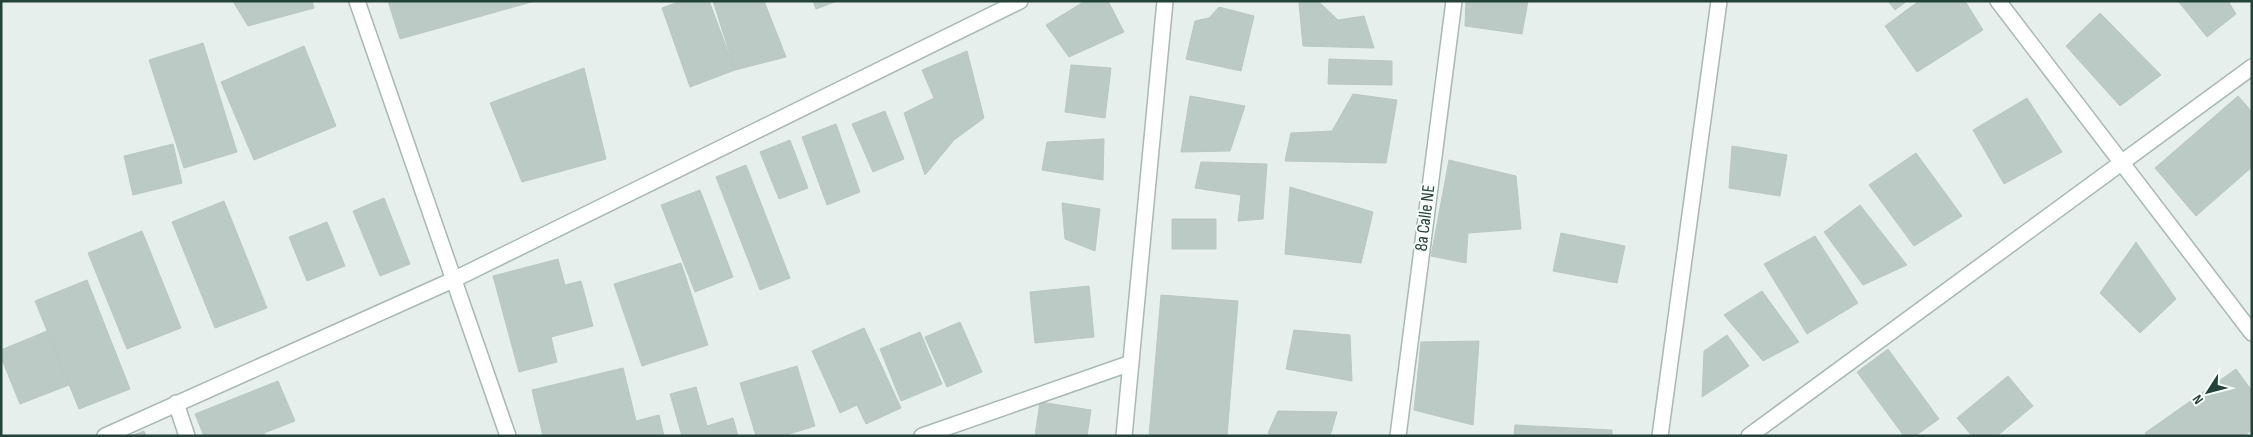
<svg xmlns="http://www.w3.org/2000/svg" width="2253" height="437" viewBox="0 0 2253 437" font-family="'Sofia Sans Condensed',sans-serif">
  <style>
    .building { fill: #bbcac4; stroke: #b8c9c2 }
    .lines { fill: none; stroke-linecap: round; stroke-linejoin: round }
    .minor-casing { stroke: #a8b8b2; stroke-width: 18 }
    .minor { stroke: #fff; stroke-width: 15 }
    .labels { text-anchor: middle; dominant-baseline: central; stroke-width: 4; stroke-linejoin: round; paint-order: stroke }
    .street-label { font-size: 18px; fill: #24423a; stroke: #f7fbf9 }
  </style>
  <rect width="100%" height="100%" fill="#e6efeb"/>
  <!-- building -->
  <path class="building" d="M238 1H312L314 8 248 26 234 3Z
    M388 1H535L400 39Z
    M681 1H709L735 70 690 87 662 8Z
    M713 1H764L786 57 735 70Z
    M813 1H837L816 9Z
    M1085 1H1108L1124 32 1069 57 1046 25Z
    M1318 1 1338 20 1364 16 1374 48 1303 46 1299 3Z
    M1466 1H1528L1522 34 1465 26Z
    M1888 1H1907L1895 10Z
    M1919 1H1965L1983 30 1917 72 1885 26Z
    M2178 1H2228L2236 14 2207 37Z
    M1219 7 1254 16 1241 71 1186 59 1195 21 1209 18Z
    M2100 13 2161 75 2120 106 2066 46Z
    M203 43 237 152 184 168 149 60Z
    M304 46 336 126 254 160 221 82Z
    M967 51 984 118 954 140 925 175 904 113 934 98 922 70Z
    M1329 59 1392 61V85L1328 84Z
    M1071 65 1111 68 1105 118 1065 112Z
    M584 68 606 159 522 182 490 103Z
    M1353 94 1397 100 1386 163 1285 161 1291 133 1332 131Z
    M1190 96 1245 106 1230 151 1181 152Z
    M2238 96 2252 112V167L2196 216 2155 168Z
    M2027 98 2062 152 2004 184 1973 130Z
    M885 111 904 159 873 172 852 124Z
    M836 124 860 192 827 205 802 137Z
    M1104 139 1103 180 1042 170 1047 142Z
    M790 140 808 188 779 199 760 152Z
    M173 144 182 183 133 195 124 156Z
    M1732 146 1787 155 1780 196 1729 188Z
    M1916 153 1962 216 1914 246 1869 185Z
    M1449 160 1516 176 1521 229 1468 233 1466 263 1431 256Z
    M1201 162 1267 164 1263 219 1238 221 1241 195 1195 188Z
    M746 165 790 278 760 290 716 177Z
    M1290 187 1373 212 1361 263 1285 254Z
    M700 190 733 277 695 292 661 205Z
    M384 198 410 264 380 276 353 211Z
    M224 201 267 308 215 328 172 222Z
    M1062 203 1100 209 1095 251 1065 239Z
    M1860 205 1907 265 1863 285 1824 232Z
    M1172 219H1216V249H1172Z
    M327 222 345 266 307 281 289 237Z
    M142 231 181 328 127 349 88 253Z
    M1561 233 1625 246 1617 283 1553 271Z
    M1815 236 1858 303 1807 334 1764 264Z
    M2136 242 2176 299 2140 333 2100 293Z
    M558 259 565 285 581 281 593 326 551 337 557 362 519 372 493 276Z
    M681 263 708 345 642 366 614 284Z
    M87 280 130 389 79 409 35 301Z
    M1089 286 1094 337 1035 343 1030 292Z
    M1762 291 1799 342 1763 361 1724 315Z
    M1161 295 1238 301 1227 436H1149Z
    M960 322 982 372 947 387 925 337Z
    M864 328 901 408 866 424 857 405 840 413 812 351Z
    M1294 330 1350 335 1352 381 1286 369Z
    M47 331 69 385 20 404 1 357V350Z
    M920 332 942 384 901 401 880 349Z
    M1727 335 1749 366 1702 397 1704 351Z
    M1479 341 1473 425 1414 410 1421 342Z
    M1888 349 1939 419 1915 436H1904L1857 372Z
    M797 366 815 426 783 436H756L740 383Z
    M623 368 636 421 659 415 664 436H543L532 390Z
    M2236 369 2252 391V430L2244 436H2147L2145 433Z
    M2008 376 2033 406 1997 436H1972L1957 418Z
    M278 381 295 421 264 433 266 436H204L195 414Z
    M696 387 707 426 733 418 738 436H682L670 394Z
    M1040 402 1091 410 1087 436H1035Z
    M1278 411 1337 412 1330 436H1271L1268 433Z
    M1515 425 1612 430V436H1514Z
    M144 431 146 436H131Z"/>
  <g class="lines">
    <defs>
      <path id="minor" d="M357 1 508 436
        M1998 1 2252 333
        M176 403 187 436
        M105 436 453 280 1020 1
        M922 436 1131 363
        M1124 436 1165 1
        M1398 436 1454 1
        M1660 436 1719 1
        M1749 436 2252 67"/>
    </defs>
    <!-- minor casing -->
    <use href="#minor" class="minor-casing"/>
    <!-- minor -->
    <use href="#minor" class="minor"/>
  </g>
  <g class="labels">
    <!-- street labels -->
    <g class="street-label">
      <text transform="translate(1425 218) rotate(-83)">8a Calle NE</text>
    </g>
  </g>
  <!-- border -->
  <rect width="2253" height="437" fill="none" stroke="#24423a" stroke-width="5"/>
  <!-- north arrow -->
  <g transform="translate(2208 392) rotate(234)" stroke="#f7fbf9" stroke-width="4" paint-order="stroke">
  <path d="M0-4L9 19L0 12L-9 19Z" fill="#24423a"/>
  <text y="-8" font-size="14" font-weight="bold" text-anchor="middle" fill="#24423a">N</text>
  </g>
</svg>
